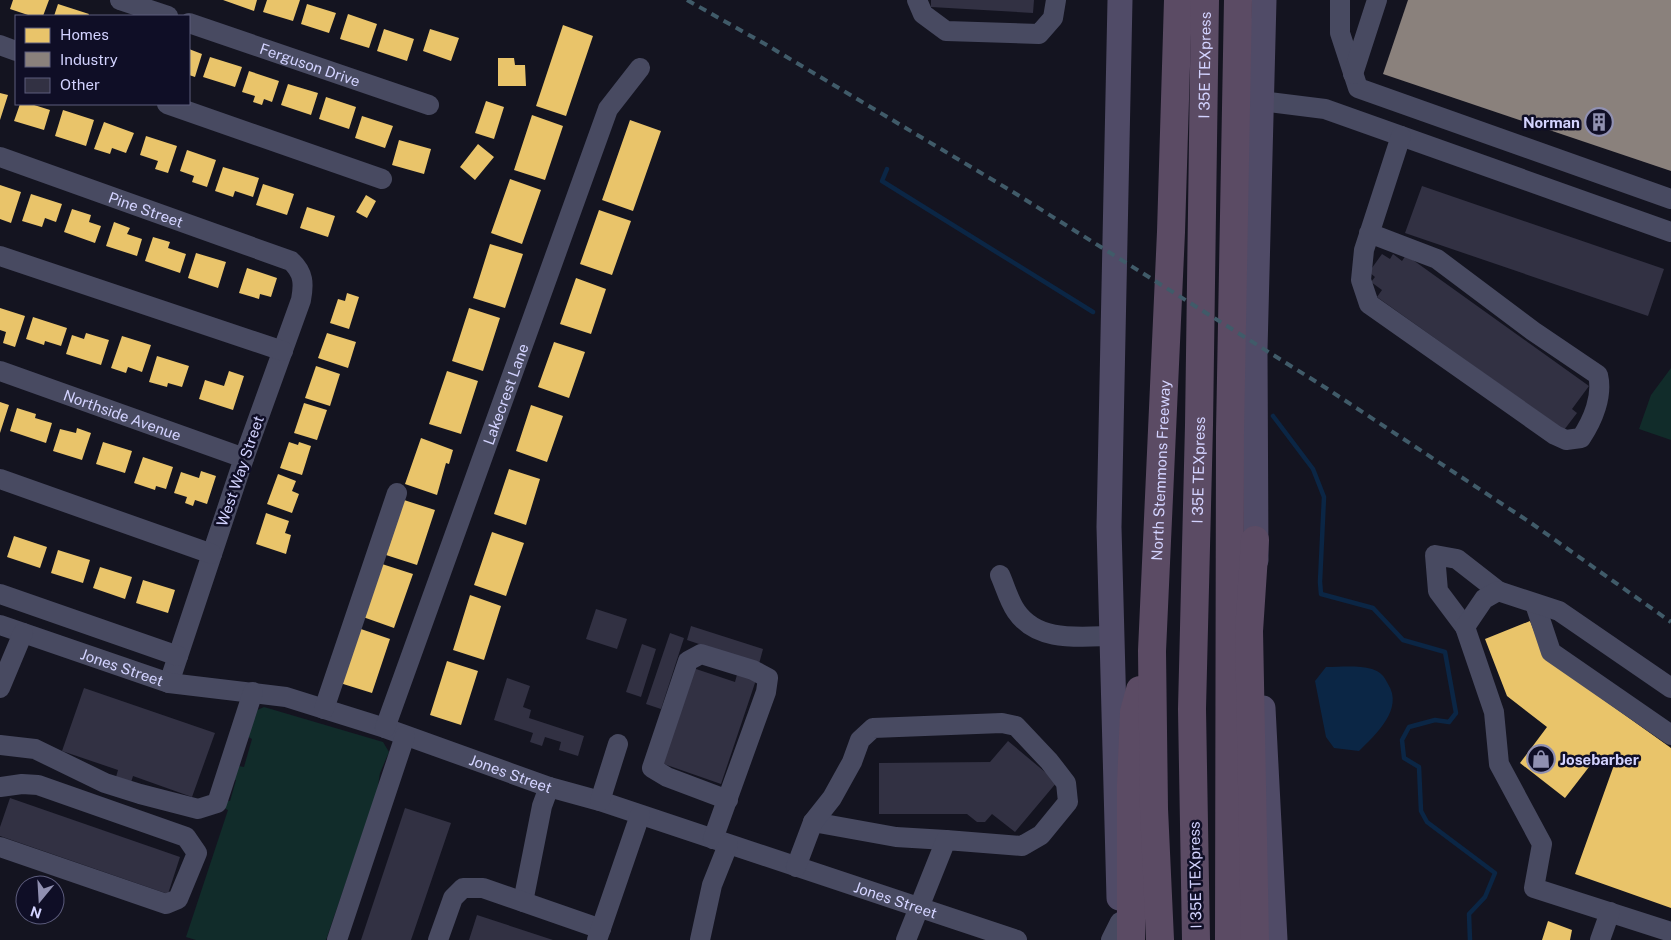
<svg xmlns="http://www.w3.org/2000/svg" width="1671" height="940" viewBox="0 0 1671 940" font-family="'Public Sans',sans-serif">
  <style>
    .green { fill: #112c2a }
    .water { fill: #0b2645 }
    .homes { fill: #e9c46a }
    .industry { fill: #8a817c }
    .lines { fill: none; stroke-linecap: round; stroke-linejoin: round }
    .stream { stroke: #0b2645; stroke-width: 4.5 }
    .building { fill: #323143 }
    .minor { stroke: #484a61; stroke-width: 20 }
    .major { stroke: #504b67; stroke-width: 25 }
    .highway { stroke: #5b4b64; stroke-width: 28 }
    .rail { stroke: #405b69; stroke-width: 4; stroke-dasharray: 8 6; stroke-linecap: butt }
    .labels { text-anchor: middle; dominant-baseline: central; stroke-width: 5; stroke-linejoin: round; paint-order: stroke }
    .street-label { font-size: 15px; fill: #d3d3ff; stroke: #0f0e26 }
    .poi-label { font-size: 15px; font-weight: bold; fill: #d3d3ff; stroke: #0f0e26; text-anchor: end }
  </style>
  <rect width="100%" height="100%" fill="#141420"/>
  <!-- green -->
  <path class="green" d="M1671 368V440L1639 429 1651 395Z
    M264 707 383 742 389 752 380 773 377 792 326 940H196L186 937 228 810 220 806 221 801H230L236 780H228L233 765 244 767 252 739 245 735 251 713Z"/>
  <!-- water -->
  <path class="water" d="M1326 667C1340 667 1358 665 1372 669 1381 672 1384 676 1388 684 1404 709 1376 734 1359 751L1334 748 1326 737 1315 681Z"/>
  <!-- homes -->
  <path class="homes" d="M13 0H49L43 16H31L10 9Z
    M223 0H257L254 11Z
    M267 0H300L293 21 263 12Z
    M58 4 89 14 88 16H54Z
    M307 4 336 13 329 33 301 24Z
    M348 14 377 24 369 48 340 39Z
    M563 25 593 36 566 116 536 106Z
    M384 29 414 39 407 61 377 51Z
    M430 29 459 38 451 61 423 51Z
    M189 49 202 54 195 77 189 75Z
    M210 57 242 67 235 87 203 77Z
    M498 58H514L515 65H525L526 86H498Z
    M249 71 279 81 272 102 264 99 262 105 253 102 255 96 242 92Z
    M288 84 318 93 311 115 281 105Z
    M0 93 8 95 0 120Z
    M326 97 356 107 349 129 319 119Z
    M486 101 504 107 494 139 475 133Z
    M20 104H31L50 110 44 130 14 121Z
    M63 110 94 120 86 146 55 136Z
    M532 115 563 126 545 180 514 170Z
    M362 116 393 126 385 148 355 138Z
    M630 120 661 131 633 211 602 200Z
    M104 122 134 133 126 153 112 148 110 154 94 149Z
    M146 136 177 146 168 173 155 169 158 161 140 155Z
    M399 140 431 149 424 174 392 165Z
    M478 144 494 157 475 180 460 167Z
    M187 150 216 160 207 187 192 182 194 176 180 171Z
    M223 167 259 178 253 197 235 191 233 197 215 191Z
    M510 179 541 190 522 244 491 233Z
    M263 184 294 194 287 215 256 205Z
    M0 185 21 192 11 223 0 219Z
    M31 194 62 204 56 222 45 218 42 227 22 221Z
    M366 195 376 201 367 218 356 212Z
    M307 207 335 216 328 237 300 228Z
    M72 209 91 215 89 222 101 226 95 243 64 232Z
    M599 210 631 221 612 275 580 264Z
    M114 222 130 228 127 234 142 239 137 256 106 246Z
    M153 237 170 242 168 248 186 254 180 273 145 261Z
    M490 244 523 254 505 308 473 298Z
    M196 253 226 262 218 288 188 278Z
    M247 268 277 278 271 297 260 294 259 299 239 293Z
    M576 278 606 289 591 334 560 324Z
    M347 293 359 297 349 329 330 323 338 299 345 301Z
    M0 308 25 316 15 347 3 343 6 332 0 330Z
    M469 308 500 318 483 371 452 361Z
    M33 317 67 328 61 346 45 341 44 345 26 339Z
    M86 333 109 340 101 365 66 354 72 335 84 339Z
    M327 333 356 342 348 368 318 358Z
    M122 336 151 345 142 372 128 367 126 373 111 368Z
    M554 342 585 352 569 398 538 387Z
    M157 356 189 366 182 387 168 383 167 387 149 382Z
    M316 366 340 374 330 406 305 398Z
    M229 371 244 376 233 410 199 399 205 380 224 386Z
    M447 371 478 381 461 434 429 424Z
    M0 402 9 405 0 433Z
    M304 403 327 410 317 440 294 433Z
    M531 405 563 416 547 462 516 451Z
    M17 408 36 414 35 418 52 423 46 443 10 431Z
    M77 428 91 433 82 460 53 451 60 429 76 433Z
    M421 438 453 450 449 464 446 463 437 495 405 484Z
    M103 442 132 451 125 473 96 464Z
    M289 442 298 445 299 442 311 446 302 475 280 468Z
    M143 457 173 467 166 489 156 486 155 490 134 483Z
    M509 469 540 479 526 525 494 514Z
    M201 471 216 476 207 504 195 500 193 506 185 503 187 497 174 493 181 472 199 478Z
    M278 474 296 481 292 491 299 494 292 513 267 504Z
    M404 500 435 510 417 565 386 555Z
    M266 513 289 521 285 533 291 535 286 554 256 544Z
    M492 532 524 543 506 596 474 585Z
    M14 536 47 547 40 568 7 557Z
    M58 550 90 560 83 583 51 573Z
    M382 564 413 574 394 628 363 617Z
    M100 567 132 577 125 599 93 588Z
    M143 580 175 590 168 613 136 603Z
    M470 595 501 606 484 660 453 650Z
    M1530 621 1545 658 1671 748V908L1575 874 1614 765 1599 754 1565 798 1520 763 1547 727 1507 696 1485 639Z
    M358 628 390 639 372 693 340 683Z
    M447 661 478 671 461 725 430 715Z
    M1548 921 1572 930 1570 940H1542Z"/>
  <!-- industry -->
  <path class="industry" d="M1408 0H1671V171L1383 74Z"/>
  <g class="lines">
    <!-- stream -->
    <path class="stream" d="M887 169 882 181 1093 312
      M1273 416 1313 469 1324 497 1320 582 1321 594 1373 608 1403 640 1445 652 1456 713 1449 722 1435 720 1409 727 1402 740 1404 758 1419 767 1421 811 1427 822 1495 873 1485 897 1469 914 1470 940"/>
  </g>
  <!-- building -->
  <path class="building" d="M931 0H1034L1033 13 931 7Z
    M1422 186 1664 269 1648 316 1405 233Z
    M1382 254 1390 259 1393 254 1402 261 1406 255 1589 386 1572 409 1577 413 1564 430 1377 297 1382 290 1371 282 1375 277 1369 272Z
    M596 609 627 619 617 649 586 639Z
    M691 626 763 649 759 664 687 640Z
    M670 633 684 638 661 709 646 704Z
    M642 644 656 649 641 697 626 692Z
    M693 668 735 682 738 671 757 677 721 784 661 763Z
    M507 678 530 686 523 707 531 710 529 718 584 736 578 756 559 750 561 742 545 737 542 746 530 742 533 733 494 720Z
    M84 688 215 733 192 797 133 776 129 789 114 784 118 770 62 751Z
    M1008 741 1057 782 1015 832 992 814 985 822H977L967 814H879V763L990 762Z
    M10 798 180 857 168 894 0 836V827Z
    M405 808 451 823 411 940H361Z
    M477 915 553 940H469Z"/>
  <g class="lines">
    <!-- minor -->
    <g class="minor">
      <path d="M120 0 168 16"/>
      <path d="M917 0 923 14 946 31 1039 34 1053 18 1056 0"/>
      <path d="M1340 0V33L1358 88 1671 199"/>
      <path id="s1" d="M189 23 429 105"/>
      <path d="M0 45 16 51"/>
      <path d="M1353 74 1377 0"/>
      <path d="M1261 101 1325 109 1671 232"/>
      <path d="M167 104 382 179"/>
      <path id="s2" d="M0 157 291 261C304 273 304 284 301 300L244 458 169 683"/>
      <path d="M1369 233 1437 259 1533 331 1598 375C1603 396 1593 420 1581 438L1566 440 1555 435 1369 304 1361 280 1364 250 1401 136"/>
      <path d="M0 256 283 351"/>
      <path id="s3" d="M0 371 244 458"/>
      <path d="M0 479 212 554"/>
      <path d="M1000 575C1005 586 1009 601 1016 611 1037 642 1077 637 1110 636"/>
      <path d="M0 594 178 656"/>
      <path d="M1535 604 1551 652 1671 735"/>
      <path id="s4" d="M0 625 169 683 286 697 385 728 549 787 600 801 1017 940"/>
      <path d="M1465 627 1438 591 1435 555 1457 559 1498 591"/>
      <path d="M0 688 23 633"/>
      <path d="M1671 688 1559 611 1498 591 1484 599 1465 627 1494 712 1499 764 1542 844 1534 888 1671 932"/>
      <path d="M324 709 397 493"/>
      <path id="s5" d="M385 728 608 109 640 68"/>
      <path d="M0 745 35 749 105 783 140 794 198 809 217 803 253 692"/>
      <path d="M0 787 22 784 38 785 186 837 197 853 178 899 166 904 0 847"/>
      <path d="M600 801 618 744"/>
      <path d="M813 822 896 837 946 840"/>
      <path d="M713 839 766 692 768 678 753 670 701 654 688 661 652 768 667 777 728 800"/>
      <path d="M796 867 813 822 832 798 852 762 860 740 873 728 1002 723 1016 726 1049 761 1066 783 1068 802 1041 835 1022 846 946 840 906 940"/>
      <path d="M523 902 542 806 549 787"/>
      <path d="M337 940 405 736"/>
      <path d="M438 940 453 898 463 888H483L601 929"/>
      <path d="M597 940 640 815"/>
      <path d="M700 940 712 885 728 845"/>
      <path d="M1111 940 1120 922"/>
      <path d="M1600 940 1610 912"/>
    </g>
    <!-- major -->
    <path class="major" d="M1256 560 1255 350 1264 0
      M1263 708 1275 940
      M1119 898 1109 527 1120 0"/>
    <!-- highway -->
    <g class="highway">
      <path d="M1131 940V785L1134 712 1140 690"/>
      <path id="s6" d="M1160 940 1154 809 1152 651 1171 232 1178 0"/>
      <path id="s7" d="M1196 940 1192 709 1199 425 1205 0"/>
      <path d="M1229 940 1230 432 1238 0"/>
      <path d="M1255 940 1249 631 1255 540"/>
    </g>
    <!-- rail -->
    <path class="rail" d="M687 0 765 44 1013 192 1326 388 1531 523 1671 622"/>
  </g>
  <!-- icons -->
  <defs>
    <symbol id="building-ring" viewBox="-11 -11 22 22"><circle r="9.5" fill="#0f0e26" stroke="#9090b1" stroke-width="1.5"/><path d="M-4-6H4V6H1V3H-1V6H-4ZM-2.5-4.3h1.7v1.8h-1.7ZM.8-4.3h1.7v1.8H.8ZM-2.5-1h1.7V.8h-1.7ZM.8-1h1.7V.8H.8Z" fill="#9090b1"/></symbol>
    <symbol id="shop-ring" viewBox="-11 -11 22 22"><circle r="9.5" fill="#0f0e26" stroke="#9090b1" stroke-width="1.5"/><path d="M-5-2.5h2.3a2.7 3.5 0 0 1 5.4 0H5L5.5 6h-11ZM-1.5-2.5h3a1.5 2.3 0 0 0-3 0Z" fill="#9090b1"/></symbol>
  </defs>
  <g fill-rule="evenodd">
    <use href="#building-ring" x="1583" y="106" width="32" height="32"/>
    <use href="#shop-ring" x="1525" y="743" width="32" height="32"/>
  </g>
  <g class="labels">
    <!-- street labels -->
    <g class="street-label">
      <text stroke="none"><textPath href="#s1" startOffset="128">Ferguson Drive</textPath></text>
      <text stroke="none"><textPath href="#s7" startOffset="875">I 35E TEXpress</textPath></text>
      <text stroke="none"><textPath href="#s2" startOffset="155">Pine Street</textPath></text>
      <text stroke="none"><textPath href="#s5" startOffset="355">Lakecrest Lane</textPath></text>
      <text stroke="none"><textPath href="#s3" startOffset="130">Northside Avenue</textPath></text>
      <text stroke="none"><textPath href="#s6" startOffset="470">North Stemmons Freeway</textPath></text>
      <text stroke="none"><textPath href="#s7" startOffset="470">I 35E TEXpress</textPath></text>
      <text transform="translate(240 471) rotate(-71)">West Way Street</text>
      <text stroke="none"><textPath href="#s4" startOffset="129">Jones Street</textPath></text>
      <text stroke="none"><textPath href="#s4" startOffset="534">Jones Street</textPath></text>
      <text transform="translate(1195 875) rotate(-91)">I 35E TEXpress</text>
      <text stroke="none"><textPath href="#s4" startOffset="939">Jones Street</textPath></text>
    </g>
    <!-- poi labels -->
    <g class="poi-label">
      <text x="1580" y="122">Norman</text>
      <text x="1560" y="759" text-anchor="start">Josebarber</text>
    </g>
  </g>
  <!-- legend -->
  <rect x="15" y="15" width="175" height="90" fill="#0f0e26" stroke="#5d5d7d"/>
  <rect x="25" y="28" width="25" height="15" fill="#e9c46a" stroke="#5d5d7d"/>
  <text x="60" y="40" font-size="15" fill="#d3d3ff">Homes</text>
  <rect x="25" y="52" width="25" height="15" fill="#8a817c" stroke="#5d5d7d"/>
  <text x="60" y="65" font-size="15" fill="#d3d3ff">Industry</text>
  <rect x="25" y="78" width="25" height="15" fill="#323143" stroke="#5d5d7d"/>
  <text x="60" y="90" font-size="15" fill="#d3d3ff">Other</text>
  <!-- north arrow -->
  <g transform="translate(40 900) rotate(198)"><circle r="24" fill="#0f0e26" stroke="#5d5d7d"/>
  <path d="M0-4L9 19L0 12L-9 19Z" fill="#9090b1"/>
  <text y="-8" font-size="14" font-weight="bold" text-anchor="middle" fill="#d3d3ff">N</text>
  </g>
</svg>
